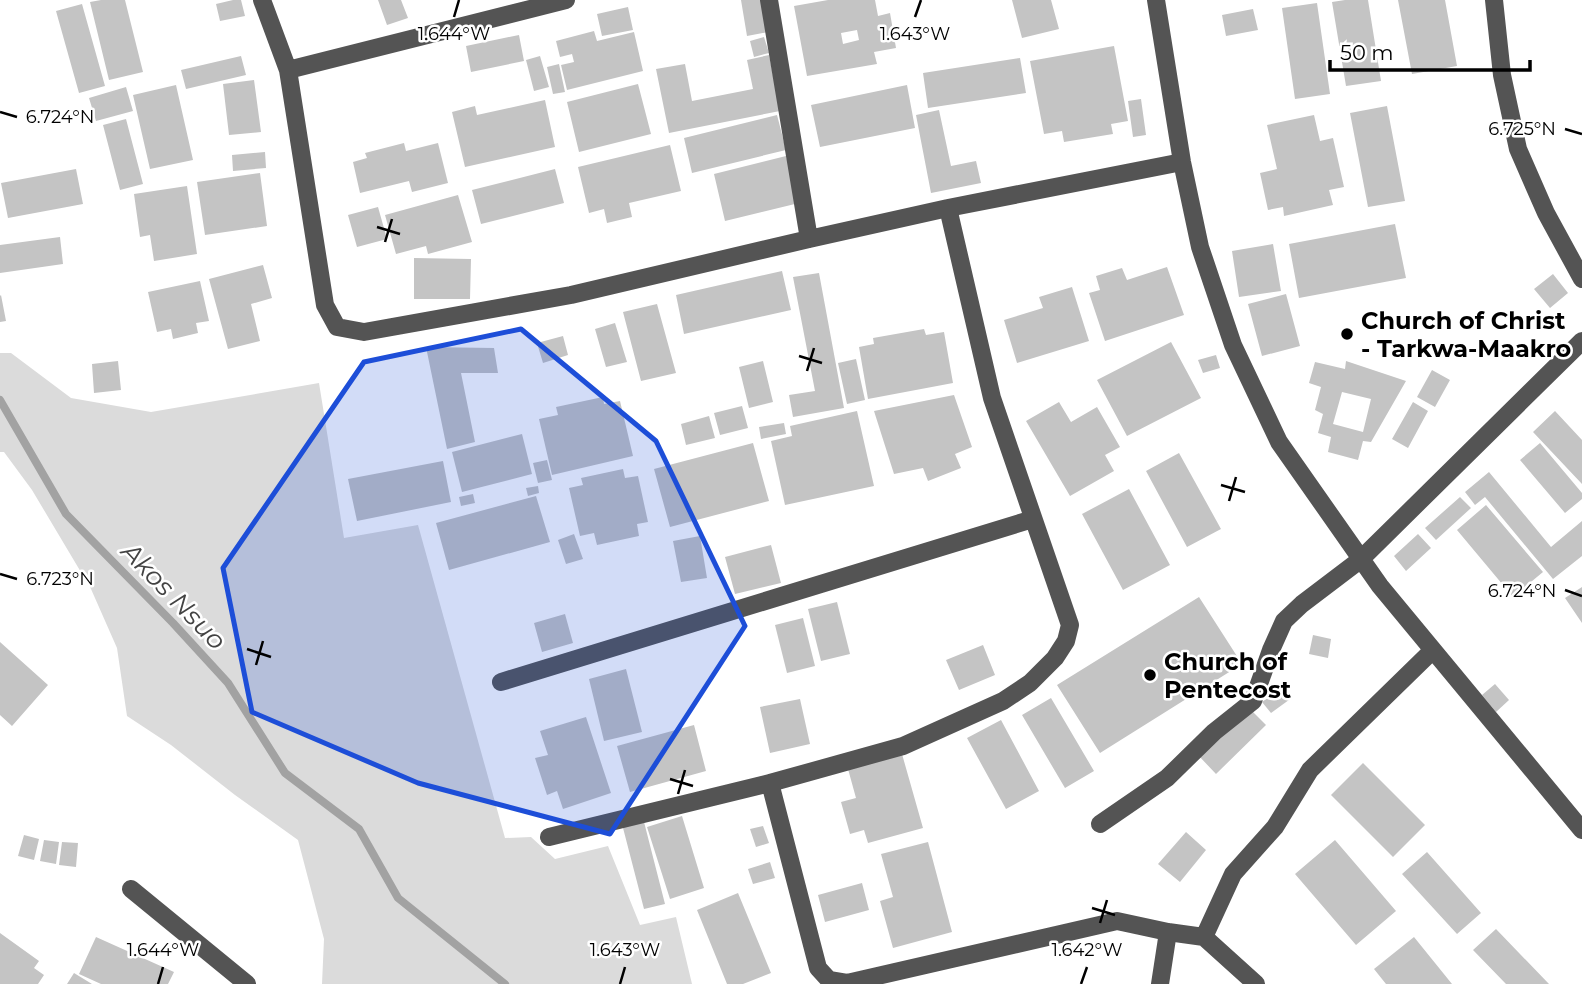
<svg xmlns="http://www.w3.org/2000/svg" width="1582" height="984" viewBox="0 0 1582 984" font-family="Montserrat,sans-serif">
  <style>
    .green { fill: #dbdbdb }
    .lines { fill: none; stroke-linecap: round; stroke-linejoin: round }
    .stream { stroke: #a2a2a2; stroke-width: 8 }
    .building { fill: #c4c4c4; fill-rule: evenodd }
    .minor { stroke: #545454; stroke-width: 18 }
    .marked { fill: #1d4ed8; fill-opacity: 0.2; stroke: #1d4ed8; stroke-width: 5; stroke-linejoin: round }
    .ticks { fill: none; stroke: #000; stroke-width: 2.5 }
    .poi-dot { fill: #000; stroke: #fff; stroke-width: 2.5 }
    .labels { text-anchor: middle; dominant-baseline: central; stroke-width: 5; stroke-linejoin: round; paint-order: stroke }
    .poi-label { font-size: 24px; font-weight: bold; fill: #000; stroke: #fff; text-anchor: start }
    .water-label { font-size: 26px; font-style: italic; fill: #434343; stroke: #fff }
    .ticks-label { font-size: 18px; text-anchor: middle; fill: #000; stroke: #fff; stroke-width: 5; stroke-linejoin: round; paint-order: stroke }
  </style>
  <rect width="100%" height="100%" fill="#fff"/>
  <!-- green -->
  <path class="green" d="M0 353H11L71 398 151 412 319 383 344 538 418 525 505 838 531 837 555 859 608 846 640 925 676 917 692 984H322L324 939 298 840 235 795 171 745 127 716 117 648 91 589 32 490 4 452H0Z"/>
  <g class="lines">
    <!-- stream -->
    <path class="stream" d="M0 400 66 514 173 623 228 683 285 773 359 829 398 898 505 984"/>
  </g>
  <!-- building -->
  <path class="building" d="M101 0H125L143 72 109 80 90 2Z
    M233 0H241L245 16 220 21 216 4Z
    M378 0H401L408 18 387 25Z
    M741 0H762L768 32 747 36Z
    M828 0H875L878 16 890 13 896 48 874 52 877 64 807 76 794 6ZM857 30 859 40 843 44 841 33Z
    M1012 0H1051L1059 29 1022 38Z
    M1345 0H1368L1381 81 1346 86 1332 2Z
    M1398 0H1445L1457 66 1412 74Z
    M1317 3 1330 94 1295 99 1282 8Z
    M82 4 105 86 79 93 56 11Z
    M628 7 633 30 602 36 597 14Z
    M1253 9 1258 30 1226 36 1222 15Z
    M594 31 597 41 634 32 643 71 567 90 561 65 574 62 572 54 560 57 556 41Z
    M519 35 524 61 471 72 466 46Z
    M764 37 769 53 754 57 750 41Z
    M1114 46 1128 121 1111 124 1113 134 1064 142 1062 131 1044 134 1030 61Z
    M769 55 780 111 669 133 656 69 685 64 692 101 753 89 747 60Z
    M241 56 246 75 186 89 181 70Z
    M540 56 549 87 534 91 526 60Z
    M1020 58 1026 93 928 108 923 73Z
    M559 64 565 92 553 94 547 67Z
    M254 80 261 132 229 135 223 84Z
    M638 84 651 134 579 152 567 102Z
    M176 85 193 160 150 169 133 95Z
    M907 85 915 128 820 147 811 105Z
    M126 87 133 111 96 121 89 98Z
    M1141 99 1146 135 1133 137 1128 101Z
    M545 100 555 147 465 167 452 112 475 106 477 115Z
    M1387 106 1405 201 1368 207 1350 113Z
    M939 110 951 166 976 161 981 183 931 193 916 115Z
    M777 115 786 150 692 173 684 138Z
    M1314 115 1320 141 1333 138 1344 187 1329 190 1333 205 1284 216 1283 207 1268 210 1260 173 1277 169 1267 125Z
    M126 119 143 184 120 190 103 125Z
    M404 143 406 151 438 143 448 183 412 192 409 181 360 193 353 162 367 158 365 153Z
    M670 145 681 191 629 203 632 217 607 223 604 209 589 213 578 167Z
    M265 152 266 168 233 171 232 155Z
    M786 156 799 203 725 221 714 174Z
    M76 169 83 204 8 218 1 183Z
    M555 169 564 203 481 224 472 190Z
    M260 173 267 226 205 235 197 182Z
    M187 186 197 254 154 261 150 235 140 237 134 194Z
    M458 195 472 242 428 254 426 246 396 254 385 215Z
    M378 207 387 239 357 247 348 215Z
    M1395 224 1406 278 1299 298 1289 244Z
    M60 237 63 264 0 273V245Z
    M1273 244 1281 291 1239 297 1232 251Z
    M414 258 471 259 470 299H414Z
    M263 265 272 298 251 304 260 341 228 349 209 279Z
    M1167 267 1184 315 1105 341 1089 293 1100 290 1096 276 1122 268 1127 280Z
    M782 271 791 310 684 334 676 295Z
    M819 273 844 408 793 417 789 395 815 391 793 277Z
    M1553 274 1568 293 1550 308 1534 289Z
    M200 281 209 321 196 323 198 333 173 339 171 329 157 332 148 292Z
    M1072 287 1089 341 1017 363 1004 320 1043 308 1039 297Z
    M1286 294 1300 346 1262 356 1248 304Z
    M1 295 6 321 0 322V296Z
    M657 304 676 373 641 381 623 312Z
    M615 323 627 362 606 367 595 329Z
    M924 329 926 335 944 332 953 383 868 399 859 347 874 344 873 338Z
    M563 336 568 355 543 363 537 343Z
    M1171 342 1201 398 1127 436 1097 380Z
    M426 347 494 348 498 373H461L475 442 447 449Z
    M1216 355 1220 368 1203 373 1198 360Z
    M856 359 865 400 847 404 838 363Z
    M118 361 121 390 94 393 92 364Z
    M763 361 773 402 749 408 739 367Z
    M1346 361 1406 381 1371 442 1363 441 1358 460 1328 452 1331 437 1318 433 1323 414 1315 410 1321 387 1309 383 1315 362 1345 369ZM1342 392 1371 399 1363 432 1333 424Z
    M1432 370 1450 380 1435 407 1417 397Z
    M954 395 972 447 955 454 961 468 928 481 923 468 894 474 874 411Z
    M603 397 604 404 620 401 633 456 552 475 539 419 558 415 556 407Z
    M1059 402 1071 422 1097 407 1120 447 1105 455 1114 471 1070 496 1026 421Z
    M1413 402 1428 411 1408 448 1392 439Z
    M742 406 748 428 720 435 714 413Z
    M857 411 874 486 785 505 771 441 792 436 790 426Z
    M1555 411 1582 440V484L1533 432Z
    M709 416 715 438 686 445 681 424Z
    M784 423 786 434 761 439 759 427Z
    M522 434 532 474 462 492 452 452Z
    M753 443 769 501 670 527 654 469Z
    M1540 443 1582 493V499L1565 513 1520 460Z
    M1179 453 1221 529 1187 547 1146 471Z
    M547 460 552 480 538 483 533 463Z
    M443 461 451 502 357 521 348 479Z
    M623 469 625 478 638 476 648 522 637 524 639 536 597 545 594 533 580 536 569 488 583 485 581 478Z
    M1489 472 1551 547 1582 521V556L1553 579 1485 497 1475 505 1465 492Z
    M538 486 539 493 528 496 526 488Z
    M1129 489 1170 565 1123 590 1082 514Z
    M473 494 475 503 461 506 459 497Z
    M536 496 550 542 449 570 436 523Z
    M1460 497 1471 508 1436 540 1425 528Z
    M1486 505 1543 572 1513 597 1457 530Z
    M574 534 583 559 566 564 558 540Z
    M1418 534 1431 548 1406 571 1394 556Z
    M700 536 707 578 681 582 673 541Z
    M771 545 781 583 735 594 725 557Z
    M1582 587V623L1565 598Z
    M1199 597 1242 664 1100 753 1057 685Z
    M837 602 850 654 821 661 808 609Z
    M565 614 573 643 542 652 534 623Z
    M803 618 815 666 787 673 775 625Z
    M1313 635 1331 639 1328 658 1309 654Z
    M0 642 48 685 12 726 0 715Z
    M983 645 995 675 959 690 946 660Z
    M626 669 642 732 604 741 589 679Z
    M1495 684 1509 700 1496 712 1482 695Z
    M1285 686 1293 697 1271 713 1262 702Z
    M1051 698 1094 771 1065 788 1022 715Z
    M800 699 810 744 770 753 760 707Z
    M1248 707 1266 725 1216 774 1198 755Z
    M586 717 611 793 563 809 557 791 547 795 535 758 548 755 540 731Z
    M1001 720 1039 791 1006 809 967 738Z
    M694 725 706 771 630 792 617 746Z
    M902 754 923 828 868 843 864 830 850 834 841 802 856 798 848 769Z
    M1363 763 1425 825 1393 857 1331 795Z
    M682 816 704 888 670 899 647 827Z
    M643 818 665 904 644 909 622 824Z
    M763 826 769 843 756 847 750 829Z
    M1186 832 1206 850 1180 882 1158 864Z
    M24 835 39 839 34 860 18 856Z
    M44 840 59 842 56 864 40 861Z
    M1335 840 1396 911 1356 945 1295 874Z
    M62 842 78 843 76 867 59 865Z
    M928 842 952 932 893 948 880 901 893 897 881 854Z
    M1427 852 1481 913 1457 934 1402 874Z
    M770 862 775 878 753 884 748 869Z
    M862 883 869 910 825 922 818 895Z
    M738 893 771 973 743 984H727L697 910Z
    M1496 929 1549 984H1506L1473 950Z
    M0 933 39 961 34 968 44 975 38 984H0Z
    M96 937 174 972 168 984H101L79 974Z
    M1414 937 1452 984H1386L1374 969Z
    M74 973 92 984H67Z"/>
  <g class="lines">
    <!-- minor -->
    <path class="minor" d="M262 0 288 70 325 305 337 327 364 332 571 295 809 239 948 208 1182 162
      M769 0 809 239
      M1156 0 1182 162 1200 247 1233 345 1279 442 1380 586 1582 830
      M1494 0 1502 75 1518 149 1546 213 1582 279
      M288 70 566 0
      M948 208 992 398 1070 625 1066 641 1055 658 1030 683 1003 701 903 746 770 783 818 968 829 980 847 983 1117 921 1168 932 1204 937 1256 984
      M501 682 1033 519
      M1100 824 1167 778 1214 732 1253 701 1271 650 1284 621 1302 604 1360 560 1582 341
      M549 837 770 783
      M131 889 247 984
      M1204 937 1233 874 1275 827 1310 770 1433 650
      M1160 984 1168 932"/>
  </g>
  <!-- marked area -->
  <path class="marked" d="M521 329 656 441 745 626 610 834 418 783 252 712 223 568 364 362Z"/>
  <!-- ticks -->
  <path class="ticks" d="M454 17 459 0M915 17 921 0M0 112 17 117M1565 129 1582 134M377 227 400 234M385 242 392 219M799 356 822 363M807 371 814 348M1221 485 1245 492M1229 501 1236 477M0 574 17 579M1565 590 1582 596M247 649 271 657M256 665 263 641M670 779 693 786M678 794 685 770M1092 908 1115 915M1100 923 1107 900M158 984 163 967M620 984 625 967M1081 984 1087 967"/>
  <!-- markers -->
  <g class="poi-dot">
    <circle cx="1347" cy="334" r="7"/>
    <circle cx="1150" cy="675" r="7"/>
  </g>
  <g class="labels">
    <!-- poi labels -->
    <g class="poi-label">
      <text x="1361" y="320">Church of Christ<tspan x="1361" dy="28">- Tarkwa-Maakro</tspan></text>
      <text x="1164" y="661">Church of<tspan x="1164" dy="28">Pentecost</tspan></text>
    </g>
    <!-- water labels -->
    <g class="water-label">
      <text transform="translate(174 596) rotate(46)">Akos Nsuo</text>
    </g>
  </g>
  <g class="ticks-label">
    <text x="454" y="40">1.644°W</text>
    <text x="915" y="40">1.643°W</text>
    <text x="60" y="123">6.724°N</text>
    <text x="1522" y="135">6.725°N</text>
    <text x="60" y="585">6.723°N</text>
    <text x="1522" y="597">6.724°N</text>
    <text x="163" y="956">1.644°W</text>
    <text x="625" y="956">1.643°W</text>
    <text x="1087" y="956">1.642°W</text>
  </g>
  <!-- scale -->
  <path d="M1330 60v10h200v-10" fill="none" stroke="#000000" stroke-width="3.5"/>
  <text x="1340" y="60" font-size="21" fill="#000000" stroke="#ffffff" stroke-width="5" paint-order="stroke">50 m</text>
</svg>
